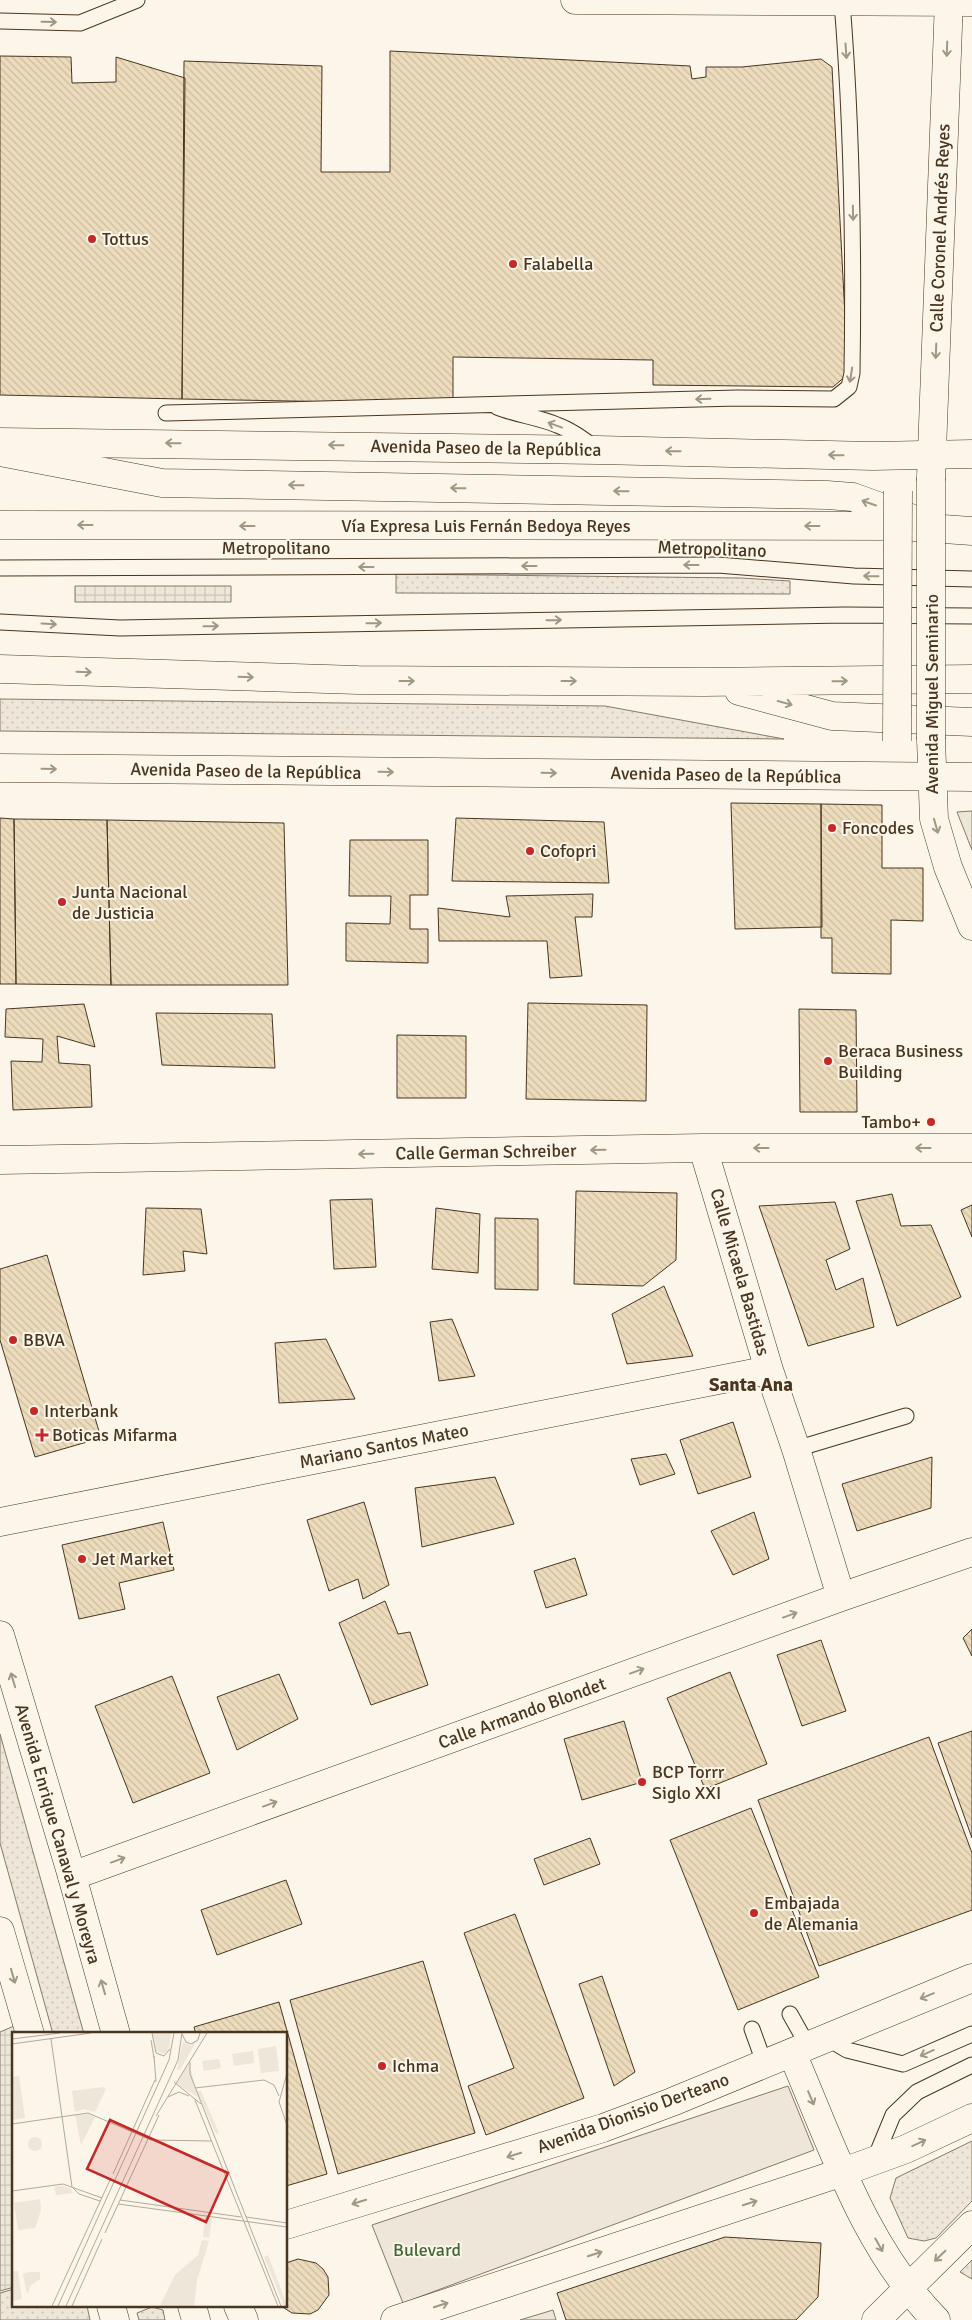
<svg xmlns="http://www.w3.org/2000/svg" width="972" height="2320" viewBox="0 0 972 2320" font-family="Signika,sans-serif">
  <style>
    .grass { fill: url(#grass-dots); stroke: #887966 }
    .park { fill: #ede6d9; stroke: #887966 }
    .parking { fill: #ede7d9; stroke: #887966 }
    .plaza { fill: url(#plaza-grid); stroke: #887966 }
    .building { fill: url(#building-back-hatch); stroke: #4a3520 }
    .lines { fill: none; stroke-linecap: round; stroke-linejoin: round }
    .service-casing { stroke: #4a3520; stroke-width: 17 }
    .minor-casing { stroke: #4a3520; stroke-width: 29 }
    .tertiary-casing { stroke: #4a3520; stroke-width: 29 }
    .primary-casing { stroke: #4a3520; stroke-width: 29 }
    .motorway-casing { stroke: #4a3520; stroke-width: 29 }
    .service { stroke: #fbf6e9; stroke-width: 15 }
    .minor { stroke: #fbf6e9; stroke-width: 28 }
    .tertiary { stroke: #fbf6e9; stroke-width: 28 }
    .primary { stroke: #fbf6e9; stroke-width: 28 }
    .motorway { stroke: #fbf6e9; stroke-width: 28 }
    .tertiary-bridge-casing { stroke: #4a3520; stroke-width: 29; stroke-linecap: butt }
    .primary-bridge-casing { stroke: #4a3520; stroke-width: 29; stroke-linecap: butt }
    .tertiary-bridge { stroke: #fbf6e9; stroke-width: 28 }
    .primary-bridge { stroke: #fbf6e9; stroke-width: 28 }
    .oneway { stroke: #a29684 }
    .poi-dot { fill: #c62828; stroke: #fbf6e9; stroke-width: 2 }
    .labels { text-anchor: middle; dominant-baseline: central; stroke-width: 4; stroke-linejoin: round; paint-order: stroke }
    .street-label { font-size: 18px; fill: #4a3520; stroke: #fbf6e9 }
    .poi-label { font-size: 18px; fill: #4a3520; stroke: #fbf6e9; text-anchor: start }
    .park-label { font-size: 18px; fill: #436837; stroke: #fbf6e9 }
    .neighbourhood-label { font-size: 19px; font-weight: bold; fill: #4a3520; stroke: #fbf6e9 }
    .inset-road { fill: none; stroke: #b4a999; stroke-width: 1 }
    .view { fill: #c62828; fill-opacity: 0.15; stroke: #c62828; stroke-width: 2.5 }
    .inset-edge { fill: none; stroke: #4a3520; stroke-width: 2.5 }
  </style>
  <defs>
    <pattern id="grass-dots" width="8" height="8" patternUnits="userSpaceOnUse" patternTransform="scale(1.25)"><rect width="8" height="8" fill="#ede6d9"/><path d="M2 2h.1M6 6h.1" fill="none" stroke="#cdc6ba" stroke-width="1.8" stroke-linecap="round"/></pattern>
    <pattern id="plaza-grid" width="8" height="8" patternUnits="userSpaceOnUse" patternTransform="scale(1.25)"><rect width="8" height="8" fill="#ede7d9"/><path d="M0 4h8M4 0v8" fill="none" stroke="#cdc7ba"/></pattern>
    <pattern id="building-back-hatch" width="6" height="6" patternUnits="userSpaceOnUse" patternTransform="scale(1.25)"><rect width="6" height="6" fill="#ecdcbc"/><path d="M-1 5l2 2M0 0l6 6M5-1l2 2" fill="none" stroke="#ccbda1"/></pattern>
  </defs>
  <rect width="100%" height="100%" fill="#fbf6e9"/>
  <!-- grass -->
  <path class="grass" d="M396 574 741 578 790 581V594L396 593Z
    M0 699 605 706 784 739 0 731Z
    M0 1734 84 2034H53L0 1843Z
    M972 2141V2201L936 2238 924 2241 908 2238 890 2198 896 2178Z
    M972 2260V2279L960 2272Z
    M14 2289V2306H87L90 2320H0V2293Z
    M152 2307 163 2310 165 2320H139L137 2313Z"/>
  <!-- park -->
  <path class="park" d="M788 2086 814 2150 403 2303 372 2225Z"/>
  <!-- parking -->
  <path class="parking" d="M972 811V850L957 812Z
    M553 2310 556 2320H520Z"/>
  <!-- plaza -->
  <path class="plaza" d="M75 586H231V602H75Z
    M26 2021 30 2034H14V2287L0 2291V2032Z"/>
  <!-- building -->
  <path class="building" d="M390 51 690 66 692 79 706 77V67H742L821 59 832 67 848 374 833 387 653 385V360L453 357V404L182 399 184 61 322 66 321 172H390Z
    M0 56 71 57 72 83 116 82V57L185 78 182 399 0 395Z
    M731 803 821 804 822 927 735 929Z
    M821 804 882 805V868H923V921L891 920V974L832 973V938H821Z
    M0 818 14 819 16 984H0Z
    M456 818 604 822 609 883 452 881Z
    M14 819 107 820 111 985 16 984Z
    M107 820 284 823 288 985H111Z
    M350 840H428V895H410V929H428V963L346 961V923L390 924 391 896H349Z
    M593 894 592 917H575L582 976 550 978 547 941H439L438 908 510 917 506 896Z
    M528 1003 647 1005 646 1101 526 1099Z
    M84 1004 95 1047 57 1036 59 1063 90 1065 92 1107 13 1110 11 1061 42 1062 43 1039 5 1037 6 1009Z
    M799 1009 856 1010 857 1112H800Z
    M156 1013 272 1014 275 1068 162 1065Z
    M397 1035 466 1036V1098H397Z
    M576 1191 677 1193 676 1260 643 1286 574 1284Z
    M892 1194 901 1226 931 1225 961 1297 897 1326 856 1201Z
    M372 1199 376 1267 334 1269 330 1200Z
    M835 1202 850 1249 826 1260 836 1290 863 1278 874 1327 808 1346 759 1206Z
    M972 1205V1237L961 1210Z
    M146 1208 201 1209 207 1254 183 1251 185 1271 143 1275Z
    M436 1208 480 1214 478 1273 432 1269Z
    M495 1218 538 1219V1290L495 1289Z
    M47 1255 101 1438 35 1457 0 1340V1269Z
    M664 1286 693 1356 627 1364 612 1314Z
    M452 1319 475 1376 439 1381 430 1322Z
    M326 1339 355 1399 279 1403 275 1343Z
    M733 1422 751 1477 698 1494 680 1440Z
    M666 1454 675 1474 640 1485 631 1459Z
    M932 1457 931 1508 857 1531 842 1484Z
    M495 1477 514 1524 422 1547 415 1488Z
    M364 1502 389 1585 363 1599 358 1579 329 1591 307 1520Z
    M754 1512 769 1559 733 1575 711 1531Z
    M163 1522 174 1570 119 1583 125 1609 79 1619 62 1545Z
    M575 1558 587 1595 546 1608 534 1571Z
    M385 1601 398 1634 410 1632 428 1685 371 1705 339 1623Z
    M972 1629V1656L963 1638Z
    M821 1640 846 1711 802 1726 777 1655Z
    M730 1672 767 1764 705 1789 667 1698Z
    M279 1674 298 1719 237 1750 217 1697Z
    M172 1676 210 1773 133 1803 95 1706Z
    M624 1721 642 1782 582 1800 564 1739Z
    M972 1731V1838L938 1743Z
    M929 1737 972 1853V1910L819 1966 758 1800Z
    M751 1808 819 1977 738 2010 670 1840Z
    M590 1838 600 1864 544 1885 534 1859Z
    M286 1880 302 1924 217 1955 201 1910Z
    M515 1914 584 2098 486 2135 468 2086 514 2068 464 1933Z
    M423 1961 475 2133 338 2174 290 2000Z
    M602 1976 635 2072 614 2086 579 1984Z
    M279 2002 327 2174 286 2186V2034H196L194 2027Z
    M725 2237 821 2243 818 2297 796 2320H566L557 2293Z
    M298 2259 316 2263 323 2269 328 2277 329 2295 318 2310 310 2314 292 2313 281 2306H286V2263Z"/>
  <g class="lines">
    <defs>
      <path id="service" d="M0 21 80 23 137 0
        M497 407C517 415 538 417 557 425 571 430 583 439 595 448
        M166 413 737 398 834 399 849 387 852 373C854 249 852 126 842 2
        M0 568 718 565 854 576 972 579
        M0 622 120 628 844 615 972 616
        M796 1449 906 1416
        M790 2014 808 2046
        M752 2029 765 2065
        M827 2038 847 2050 903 2064 972 2034
        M874 2161 893 2115 917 2092 972 2065"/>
      <path id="minor" d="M575 0 972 2
        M703 1148 769 1370 796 1449 841 1597
        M0 1160 703 1148H972
        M0 1522 769 1370
        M72 1876 841 1597 972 1552
        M792 2053C832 2145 864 2247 936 2320
        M286 2225 603 2128 672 2102 972 1978
        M238 2306 244 2320
        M395 2320 843 2172 906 2149 972 2118"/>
      <path id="tertiary" d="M931 478 949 0
        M931 739 934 819 948 867 972 926
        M0 1635 72 1876 116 2034
        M0 1931 30 2034
        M111 2306 115 2320
        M192 2306 196 2320"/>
      <path id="primary" d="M0 442 597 450 873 456 972 454
        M0 768 972 777
        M876 2320 972 2225"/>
      <path id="motorway" d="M0 452 162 483 827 495 853 497 916 520
        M0 525 901 526 972 531
        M0 669 358 680 704 682 972 679
        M739 691 832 716 972 722"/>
    </defs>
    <!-- service casing -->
    <use href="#service" class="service-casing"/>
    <!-- minor casing -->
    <use href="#minor" class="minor-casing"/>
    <!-- tertiary casing -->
    <use href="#tertiary" class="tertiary-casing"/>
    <!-- primary casing -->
    <use href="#primary" class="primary-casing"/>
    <!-- motorway casing -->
    <use href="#motorway" class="motorway-casing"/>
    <!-- service -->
    <use href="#service" class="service"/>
    <!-- minor -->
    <use href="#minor" class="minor"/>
    <!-- tertiary -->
    <use href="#tertiary" class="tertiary"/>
    <!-- primary -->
    <use href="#primary" class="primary"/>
    <!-- motorway -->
    <use href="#motorway" class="motorway"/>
    <defs>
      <path id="tertiary-bridge" d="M931 739V478"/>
      <path id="primary-bridge" d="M897 741 898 491"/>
    </defs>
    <!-- tertiary-bridge casing -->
    <use href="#tertiary-bridge" class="tertiary-bridge-casing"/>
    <!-- primary-bridge casing -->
    <use href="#primary-bridge" class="primary-bridge-casing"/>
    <!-- tertiary-bridge -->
    <use href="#tertiary-bridge" class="tertiary-bridge"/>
    <!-- primary-bridge -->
    <use href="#primary-bridge" class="primary-bridge"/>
  </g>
  <!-- one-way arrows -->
  <defs><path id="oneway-shaft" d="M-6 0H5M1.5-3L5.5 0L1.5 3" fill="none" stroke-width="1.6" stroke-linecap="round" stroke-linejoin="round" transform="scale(1.25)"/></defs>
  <g class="oneway">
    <use href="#oneway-shaft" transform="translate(49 22) rotate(1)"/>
    <use href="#oneway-shaft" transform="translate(947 49) rotate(92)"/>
    <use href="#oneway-shaft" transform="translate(846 51) rotate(86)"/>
    <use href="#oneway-shaft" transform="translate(853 213) rotate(89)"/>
    <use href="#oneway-shaft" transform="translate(936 351) rotate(92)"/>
    <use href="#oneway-shaft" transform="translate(851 375) rotate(99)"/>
    <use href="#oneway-shaft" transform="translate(703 399) rotate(178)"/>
    <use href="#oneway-shaft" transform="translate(555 425) rotate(-160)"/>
    <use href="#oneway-shaft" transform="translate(173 443) rotate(-179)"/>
    <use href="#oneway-shaft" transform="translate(336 445) rotate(-179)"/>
    <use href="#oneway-shaft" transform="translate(673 451) rotate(-179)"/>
    <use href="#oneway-shaft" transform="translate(836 455) rotate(-179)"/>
    <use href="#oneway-shaft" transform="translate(296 485) rotate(-179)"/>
    <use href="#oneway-shaft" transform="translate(458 488) rotate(-179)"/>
    <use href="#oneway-shaft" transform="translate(621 491) rotate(-179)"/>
    <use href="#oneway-shaft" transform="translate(869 503) rotate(-161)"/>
    <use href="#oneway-shaft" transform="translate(85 525) rotate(-180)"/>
    <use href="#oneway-shaft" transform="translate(247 526) rotate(-180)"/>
    <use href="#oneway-shaft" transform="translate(812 526) rotate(-180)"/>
    <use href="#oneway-shaft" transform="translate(691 565) rotate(180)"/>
    <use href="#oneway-shaft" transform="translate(529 566) rotate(180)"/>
    <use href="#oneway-shaft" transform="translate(366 567) rotate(180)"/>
    <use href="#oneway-shaft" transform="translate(871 576) rotate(-179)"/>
    <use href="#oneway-shaft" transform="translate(554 620) rotate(-1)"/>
    <use href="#oneway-shaft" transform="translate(374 623) rotate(-1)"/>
    <use href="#oneway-shaft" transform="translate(49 624) rotate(3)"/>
    <use href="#oneway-shaft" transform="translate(211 626) rotate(-1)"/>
    <use href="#oneway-shaft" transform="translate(84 672) rotate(2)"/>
    <use href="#oneway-shaft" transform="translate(246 677) rotate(2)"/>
    <use href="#oneway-shaft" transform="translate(407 681)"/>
    <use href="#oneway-shaft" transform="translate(569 681)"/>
    <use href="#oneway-shaft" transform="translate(840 681) rotate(-1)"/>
    <use href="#oneway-shaft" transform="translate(785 703) rotate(15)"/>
    <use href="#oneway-shaft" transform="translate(49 769) rotate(1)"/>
    <use href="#oneway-shaft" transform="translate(386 772) rotate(1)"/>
    <use href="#oneway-shaft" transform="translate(549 773) rotate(1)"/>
    <use href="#oneway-shaft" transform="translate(936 826) rotate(74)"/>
    <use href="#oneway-shaft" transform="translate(761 1148) rotate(-180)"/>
    <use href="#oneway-shaft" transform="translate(923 1148) rotate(-180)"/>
    <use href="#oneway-shaft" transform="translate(598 1150) rotate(179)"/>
    <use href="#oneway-shaft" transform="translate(366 1154) rotate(179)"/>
    <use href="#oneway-shaft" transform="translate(790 1615) rotate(-20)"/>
    <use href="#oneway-shaft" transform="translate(637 1671) rotate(-20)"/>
    <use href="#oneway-shaft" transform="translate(13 1680) rotate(-107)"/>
    <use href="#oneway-shaft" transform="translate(270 1804) rotate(-20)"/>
    <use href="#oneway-shaft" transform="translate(118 1860) rotate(-20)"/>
    <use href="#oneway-shaft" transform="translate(13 1976) rotate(74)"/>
    <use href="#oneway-shaft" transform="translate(103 1987) rotate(-106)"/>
    <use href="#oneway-shaft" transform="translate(927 1996) rotate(158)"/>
    <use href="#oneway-shaft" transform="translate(927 2053) rotate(156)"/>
    <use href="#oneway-shaft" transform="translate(811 2098) rotate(67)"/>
    <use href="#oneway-shaft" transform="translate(919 2143) rotate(-25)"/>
    <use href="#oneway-shaft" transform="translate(514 2155) rotate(163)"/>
    <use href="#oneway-shaft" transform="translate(359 2202) rotate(163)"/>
    <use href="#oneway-shaft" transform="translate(750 2203) rotate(-18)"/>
    <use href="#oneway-shaft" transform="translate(879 2245) rotate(61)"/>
    <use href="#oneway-shaft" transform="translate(595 2254) rotate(-18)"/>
    <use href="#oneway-shaft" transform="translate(940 2256) rotate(136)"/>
    <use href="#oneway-shaft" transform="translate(441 2305) rotate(-18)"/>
  </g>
  <!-- markers -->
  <g class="poi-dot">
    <circle cx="92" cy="239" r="5"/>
    <circle cx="513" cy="264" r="5"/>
    <circle cx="832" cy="828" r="5"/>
    <circle cx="530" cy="851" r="5"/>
    <circle cx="62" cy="902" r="5"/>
    <circle cx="828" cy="1061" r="5"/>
    <circle cx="931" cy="1122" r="5"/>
    <circle cx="13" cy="1340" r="5"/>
    <circle cx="34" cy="1411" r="5"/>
    <path d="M39.5 1427.5h5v5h5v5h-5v5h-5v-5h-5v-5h5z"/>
    <circle cx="82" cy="1559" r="5"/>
    <circle cx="642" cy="1782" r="5"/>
    <circle cx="754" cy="1913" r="5"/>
    <circle cx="382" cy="2066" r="5"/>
  </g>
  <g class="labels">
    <!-- street labels -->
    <g class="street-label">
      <text transform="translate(940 228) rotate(-88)">Calle Coronel Andrés Reyes</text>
      <text transform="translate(486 448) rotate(1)">Avenida Paseo de la República</text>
      <text x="486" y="526">Vía Expresa Luis Fernán Bedoya Reyes</text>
      <text x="276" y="548">Metropolitano</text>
      <text transform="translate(712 549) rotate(2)">Metropolitano</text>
      <text transform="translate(932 694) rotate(-90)">Avenida Miguel Seminario</text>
      <text transform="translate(246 771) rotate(1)">Avenida Paseo de la República</text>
      <text transform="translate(726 775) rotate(1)">Avenida Paseo de la República</text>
      <text transform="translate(486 1152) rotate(-1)">Calle German Schreiber</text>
      <text transform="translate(740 1272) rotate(74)">Calle Micaela Bastidas</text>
      <text transform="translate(384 1446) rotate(-11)">Mariano Santos Mateo</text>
      <text transform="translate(522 1713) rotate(-20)">Calle Armando Blondet</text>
      <text transform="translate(58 1834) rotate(74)">Avenida Enrique Canaval y Moreyra</text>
      <text transform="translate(633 2113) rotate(-20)">Avenida Dionisio Derteano</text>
    </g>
    <!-- poi labels -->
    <g class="poi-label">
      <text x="102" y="239">Tottus</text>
      <text x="523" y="264">Falabella</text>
      <text x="842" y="828">Foncodes</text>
      <text x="540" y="851">Cofopri</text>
      <text x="72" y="892">Junta Nacional<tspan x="72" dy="21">de Justicia</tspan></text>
      <text x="838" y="1051">Beraca Business<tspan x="838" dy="21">Building</tspan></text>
      <text x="921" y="1122" text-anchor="end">Tambo+</text>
      <text x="23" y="1340">BBVA</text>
      <text x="44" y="1411">Interbank</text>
      <text x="52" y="1435">Boticas Mifarma</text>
      <text x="92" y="1559">Jet Market</text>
      <text x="652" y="1772">BCP Torrr<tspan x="652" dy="21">Siglo XXI</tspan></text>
      <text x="764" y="1903">Embajada<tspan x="764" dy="21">de Alemania</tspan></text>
      <text x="392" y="2066">Ichma</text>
    </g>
    <!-- park labels -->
    <g class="park-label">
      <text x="427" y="2250">Bulevard</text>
    </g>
    <!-- neighbourhood labels -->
    <g class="neighbourhood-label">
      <text x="751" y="1385">Santa Ana</text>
    </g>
  </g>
  <!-- overview -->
  <g transform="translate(12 2032)">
    <rect width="275" height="275" fill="#fbf6e9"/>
    <path d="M141 1H159L157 17 152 22 144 19ZM189 1 168 38 165 37 171 9 179 14ZM207 27 209 36 192 39 190 29ZM177 30 186 65 164 52ZM185 59H189L207 101 204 102ZM193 185 200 186 197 206 191 205ZM256 223 275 273V274H272L252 225ZM17 240H28V247L19 253 15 262 11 242Z" fill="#ede6d9"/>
    <path d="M264 14 267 39 249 41 246 17ZM241 19 242 31 222 34 220 22ZM7 44 13 86 0 88V45ZM91 55 94 57 83 80 72 77 63 80 60 59ZM77 82 83 85 69 113 63 83ZM16 112a7 7 0 1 1 14 0a7 7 0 1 1-14 0ZM50 154 59 157 61 161 44 163 42 155ZM28 167 29 178 23 196 6 198 2 171ZM190 208 197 209 185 248 182 274H148L163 243 186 223ZM6 239 10 267 0 269V240Z" fill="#ede6d9"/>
    <path class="inset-road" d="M140 1 144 21 152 24 158 17M170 2 174 10 179 12 186 8 188 1M0 7 48 1M39 7 60 155 67 162 88 169M139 8 142 26M0 12 79 1M142 24 144 50M178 30V42L269 274M275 41 267 70 275 93M162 50 189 72M183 56 252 48 262 53 267 64M156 65 167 60 177 64M183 68 266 274M144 84 195 1M0 92 76 81 139 108 200 109M101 142 143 48M0 159 51 152 90 166M108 168 229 185M106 172 275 195M234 185 275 191M93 201 147 83M40 274 98 148M46 274 157 28 162 1M54 274 166 28 170 1M60 274 90 207"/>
    <path class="view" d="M98 88 216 141 194 190 75 137Z"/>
    <rect width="275" height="275" class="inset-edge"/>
  </g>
</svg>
